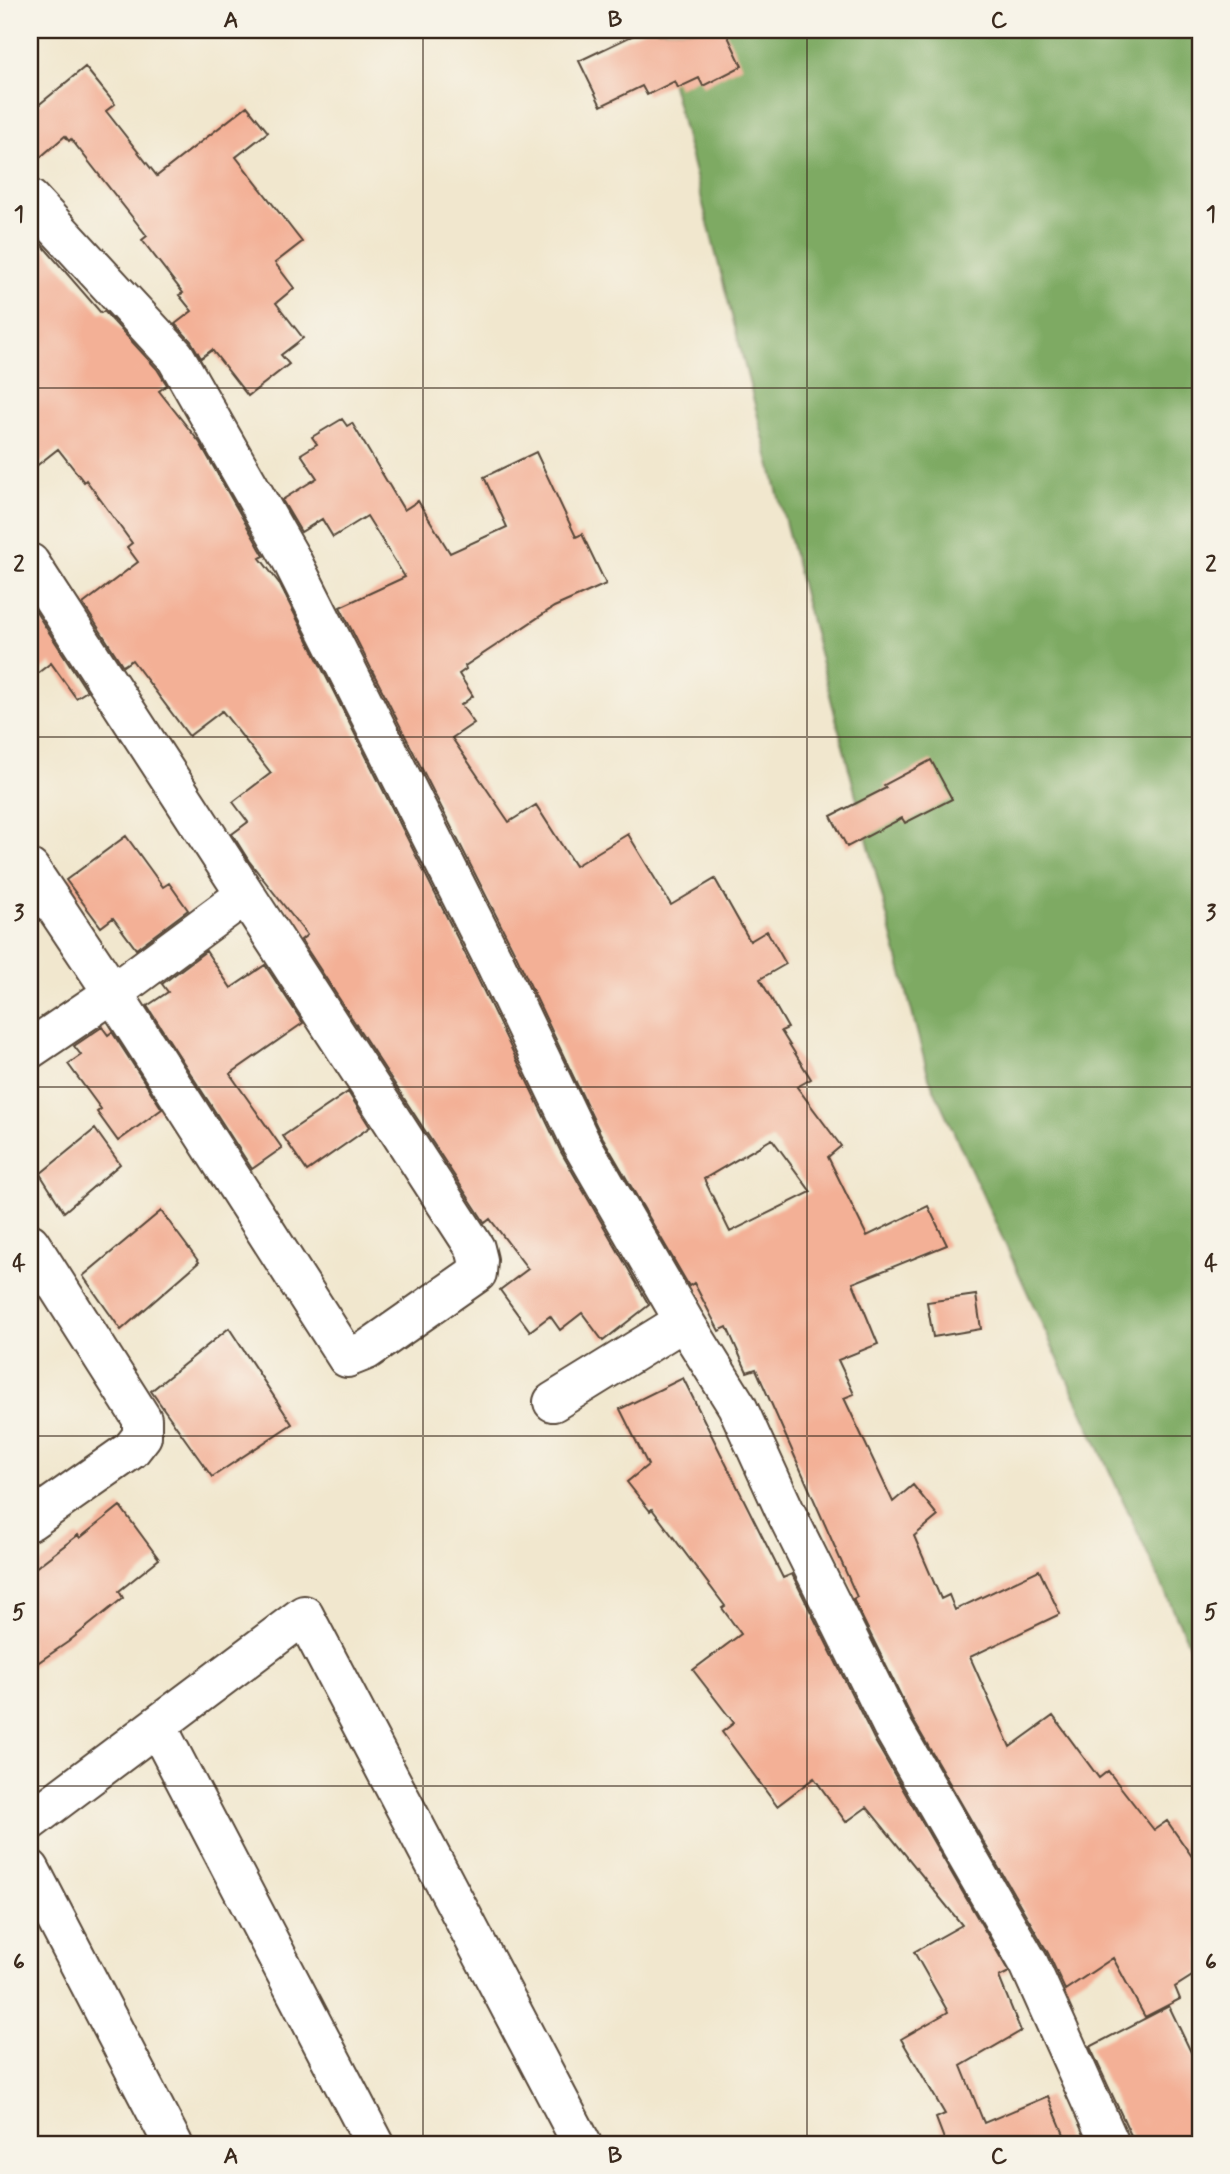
<svg xmlns="http://www.w3.org/2000/svg" width="1230" height="2174" viewBox="0 0 1230 2174" font-family="Mynerve,sans-serif">
  <style>
    .forest { fill: #7eaa63; stroke: #5c6a40; stroke-width: 2 }
    .building { fill: #f3b096; fill-rule: evenodd }
    .lines { fill: none; stroke-linecap: round; stroke-linejoin: round }
    .minor-casing { stroke: #564638; stroke-width: 42 }
    .minor { stroke: #fff; stroke-width: 38 }
    .grid { fill: none; stroke: #3b2a1e; stroke-width: 2; stroke-opacity: 0.55 }
    .neatline { fill: none; stroke: #3b2a1e; stroke-width: 2.5 }
    .grid-label { font-size: 23px; text-anchor: middle; font-weight: bold; fill: #3b2a1e }
  </style>
  <rect width="100%" height="100%" fill="#f7f3e8"/>
  <filter id="ink" filterUnits="userSpaceOnUse"><feTurbulence type="fractalNoise" baseFrequency=".0143" numOctaves="2"/><feDisplacementMap in="SourceGraphic" scale="14" xChannelSelector="R" yChannelSelector="G"/><feConvolveMatrix kernelMatrix="1 2 1 2 8 2 1 2 1" color-interpolation-filters="sRGB"/></filter>
  <filter id="wash" filterUnits="userSpaceOnUse"><feTurbulence type="fractalNoise" baseFrequency=".00686" numOctaves="4" result="noise"/><feDisplacementMap in="SourceGraphic" scale="28" xChannelSelector="R" yChannelSelector="G"/><feGaussianBlur stdDeviation="1.57" result="paint"/><feColorMatrix in="noise" values="0 0 0 0 0 0 0 0 0 0 0 0 0 0 0 0 0 1.4 0 .05"/><feComposite in="paint" operator="in"/></filter>
  <g filter="url(#wash)">
    <rect width="100%" height="100%" fill="#f1e7ce"/>
    <!-- forest -->
    <path class="forest" d="M658 30H1200V1668L929 1078Z"/>
    <g id="blocks">
      <!-- building -->
      <path class="building" d="M644 30H725L742 66 703 86 699 78 678 88 675 81 647 95 642 86 601 106 579 61Z
        M85 67 115 104 106 111 157 176 247 106 268 132 236 157 302 242 275 263 294 288 276 303 303 338 281 355 289 364 248 396 212 350 201 358 191 341 175 324 192 311 179 295 183 293 142 240 147 236 71 139 69 141 65 136 30 166V112Z
        M30 231 101 313 104 311 157 369 167 385 159 391 200 443 264 556 260 558 279 583 476 975 561 1152 649 1305 603 1341 582 1313 560 1330 550 1316 530 1331 500 1290 528 1269 490 1219 485 1223 301 940 307 935 249 861 232 834 248 822 233 802 271 773 222 711 189 736 132 660 123 666 83 604 138 562 127 547 132 543 86 480 84 482 58 449 30 471Z
        M342 419 347 426 352 423 404 510 418 501 450 553 507 527 484 477 536 452 576 537 582 534 606 584 554 607 465 666 466 669 459 674 473 696 461 705 474 723 452 738 509 822 536 805 575 866 628 834 671 905 715 879 750 941 767 931 786 964 760 979 788 1028 781 1031 811 1079 797 1087 841 1146 828 1157 867 1236 928 1206 947 1245 853 1283 878 1344 838 1360 854 1394 844 1398 893 1502 913 1485 938 1516 914 1536 941 1599 949 1595 955 1610 1039 1570 1060 1614 970 1657 1010 1747 1053 1716 1099 1778 1108 1771 1154 1830 1167 1821 1200 1868V1971L1175 1987 1180 1999 1145 2017 1113 1958 1065 1990 1048 1953 913 1720 853 1599 857 1597 756 1369 747 1372 727 1327 719 1331 694 1283 689 1286 600 1133 516 955 340 607 405 577 367 516 333 537 322 519 301 532 282 500 317 478 301 454 317 444 312 437ZM772 1139 811 1192 730 1232 704 1179Z
        M30 603 87 691 76 698 51 663 30 679Z
        M931 760 952 799 905 823 902 818 847 847 831 816 886 788 884 785Z
        M126 836 163 887 169 883 188 910 136 949 113 918 101 927 66 880Z
        M206 951 231 988 265 965 303 1023 230 1074 282 1148 252 1169 147 1006 168 992 162 984Z
        M102 1027 108 1035 112 1032 162 1109 118 1141 97 1112 101 1109 68 1064 81 1055 74 1046Z
        M348 1092 370 1127 307 1171 283 1136Z
        M95 1129 120 1164 64 1212 40 1174Z
        M161 1211 199 1262 121 1330 83 1276Z
        M976 1295 981 1329 933 1337 927 1302Z
        M229 1328 292 1424 212 1477 151 1391Z
        M683 1378 783 1578 792 1574 875 1741 1009 1972 999 1977 1021 2031 961 2066 984 2123 1048 2096 1068 2144H934L944 2139 936 2118 945 2114 901 2039 948 2012 914 1952 962 1925 867 1807 846 1822 814 1778 777 1806 722 1732 734 1723 693 1670 741 1634 722 1608 725 1606 652 1509 650 1511 627 1482 648 1465 620 1409Z
        M120 1506 159 1559 119 1591 123 1598 68 1642 30 1668V1572L78 1535 80 1538Z
        M1169 2006 1200 2071V2144H1135L1090 2047Z"/>
    </g>
  </g>
  <g filter="url(#ink)">
    <use href="#blocks" fill-opacity="0" stroke="#564638" stroke-width="2"/>
    <g class="lines">
      <defs>
        <path id="minor" d="M30 199 175 356 291 559 496 965 581 1143 684 1321 737 1406 784 1509 894 1730 1029 1964 1110 2144
          M30 563 475 1248 478 1260 477 1273 367 1350 347 1358 113 993 30 869
          M30 1049 113 993 245 895
          M30 1243 142 1419V1436L131 1450 30 1521
          M553 1402 684 1321
          M157 1726 375 2144
          M30 1821 304 1615 582 2144
          M30 1869 173 2144"/>
      </defs>
      <!-- minor casing -->
      <use href="#minor" class="minor-casing"/>
      <!-- minor -->
      <use href="#minor" class="minor"/>
    </g>
  </g>
  <!-- grid -->
  <path class="grid" d="M423 30V2144M807 30V2144M30 388H1200M30 737H1200M30 1087H1200M30 1436H1200M30 1786H1200"/>
  <!-- margin -->
  <rect width="1230" height="2174" fill="none" stroke="#f7f3e8" stroke-width="77"/>
  <rect x="38" y="38" width="1154" height="2098" class="neatline"/>
  <g class="grid-label">
    <text x="231" y="27">A</text>
    <text x="615" y="27">B</text>
    <text x="999" y="27">C</text>
    <text x="19" y="221">1</text>
    <text x="1211" y="221">1</text>
    <text x="19" y="571">2</text>
    <text x="1211" y="571">2</text>
    <text x="19" y="920">3</text>
    <text x="1211" y="920">3</text>
    <text x="19" y="1270">4</text>
    <text x="1211" y="1270">4</text>
    <text x="19" y="1619">5</text>
    <text x="1211" y="1619">5</text>
    <text x="19" y="1969">6</text>
    <text x="1211" y="1969">6</text>
    <text x="231" y="2163">A</text>
    <text x="615" y="2163">B</text>
    <text x="999" y="2163">C</text>
  </g>
</svg>
